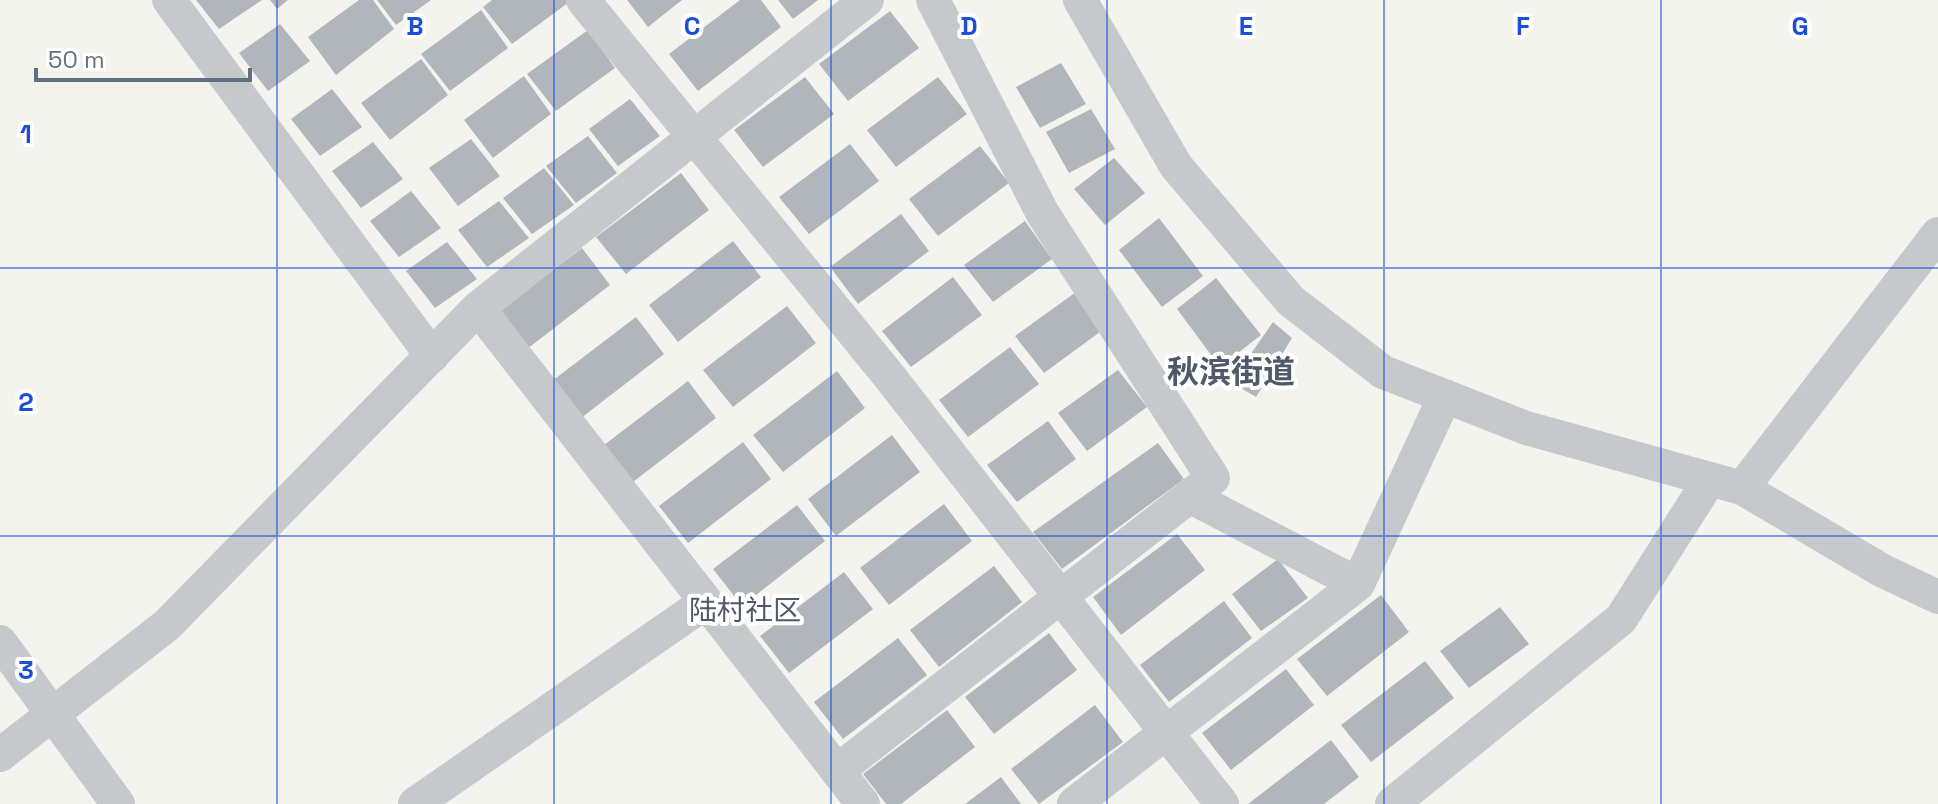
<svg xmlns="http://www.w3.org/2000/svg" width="1938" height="804" viewBox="0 0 1938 804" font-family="'Space Grotesk','Noto Sans SC',sans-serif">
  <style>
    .building { fill: #b0b6bc }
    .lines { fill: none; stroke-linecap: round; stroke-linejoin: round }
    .minor { stroke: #c6c9cc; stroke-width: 34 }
    .grid { fill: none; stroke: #1d4ed8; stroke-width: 2; stroke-opacity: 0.55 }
    .labels { text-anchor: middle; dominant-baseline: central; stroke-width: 8; stroke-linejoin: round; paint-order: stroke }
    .quarter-label { font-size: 28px; fill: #4f5a68; stroke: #fff }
    .district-label { font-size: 32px; font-weight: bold; fill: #4f5a68; stroke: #fff }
    .grid-label { font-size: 26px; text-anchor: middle; font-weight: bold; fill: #1d4ed8; stroke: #fff; stroke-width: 8; stroke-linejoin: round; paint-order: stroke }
  </style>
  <rect width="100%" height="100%" fill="#f4f4ef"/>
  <!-- building -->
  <path class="building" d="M196 0H262L219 29Z
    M270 0H288L277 9Z
    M359 0H373L394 29 336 75 308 37Z
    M377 0H431L396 25Z
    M492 0H572L512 44 483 7Z
    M627 0H682L648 27Z
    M740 0H761L781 27 698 91 669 54Z
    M778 0H818L793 19Z
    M481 10 508 48 450 91 421 54Z
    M890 11 919 48 848 101 819 64Z
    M280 24 310 61 268 91 239 53Z
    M588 30 615 68 556 111 527 74Z
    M421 59 448 95 390 140 361 103Z
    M1061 63 1086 104 1040 128 1016 87Z
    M524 76 551 114 493 158 464 120Z
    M805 77 834 114 763 167 734 130Z
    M938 77 967 114 896 167 867 130Z
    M332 89 362 127 320 156 291 119Z
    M630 99 660 136 618 166 589 129Z
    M1091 109 1115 149 1069 173 1046 132Z
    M588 136 617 173 576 203 546 166Z
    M471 139 500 176 458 206 429 168Z
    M373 142 403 179 361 208 332 171Z
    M850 144 879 181 809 234 779 197Z
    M980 146 1009 183 938 236 909 199Z
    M1114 158 1145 193 1105 225 1074 189Z
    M544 168 574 205 532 234 503 198Z
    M681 173 709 210 626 274 596 237Z
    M411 191 441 228 399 257 370 221Z
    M499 201 529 238 487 267 458 230Z
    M901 214 929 251 858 304 830 267Z
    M1159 218 1203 276 1162 307 1119 250Z
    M1025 221 1052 259 993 302 964 265Z
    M733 241 761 277 678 342 649 305Z
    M447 242 477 279 435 308 406 271Z
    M582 248 610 285 527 349 498 312Z
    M953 277 982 315 911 367 882 331Z
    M1216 278 1261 335 1220 367 1177 309Z
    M1076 292 1104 329 1044 373 1015 336Z
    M787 306 816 343 733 407 703 370Z
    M636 317 664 354 581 418 552 381Z
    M1273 322 1292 338 1256 397 1231 382Z
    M1010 347 1039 384 968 437 939 400Z
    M1118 370 1147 407 1087 451 1058 413Z
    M837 371 865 408 783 472 753 435Z
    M688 381 716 418 633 482 604 445Z
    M1048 421 1076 459 1017 502 987 465Z
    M892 435 920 472 836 536 808 499Z
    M743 442 771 479 688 543 659 506Z
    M1158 443 1184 479 1062 569 1033 532Z
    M944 504 972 541 889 605 860 568Z
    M797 505 825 541 742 606 713 569Z
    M1177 534 1205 570 1121 635 1093 597Z
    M1278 559 1308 598 1261 631 1232 594Z
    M994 566 1022 602 939 667 910 630Z
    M844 572 873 609 789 673 760 636Z
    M1381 595 1409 632 1327 696 1297 659Z
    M1224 601 1252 638 1169 702 1140 665Z
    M1500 607 1529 644 1469 688 1440 651Z
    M1049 633 1077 670 994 734 965 697Z
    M898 638 927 675 843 739 814 702Z
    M1425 661 1454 698 1371 762 1341 725Z
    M1286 669 1314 705 1231 770 1202 733Z
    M1095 705 1123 742 1039 804 1011 769Z
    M947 710 975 747 901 804H886L863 774Z
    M1331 740 1359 777 1324 804H1248Z
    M1001 777 1021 804H965Z"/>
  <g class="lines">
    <!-- minor -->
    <path class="minor" d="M169 0 432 356
      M583 0 893 381 1222 804
      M1080 0 1176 166 1291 301 1383 372 1526 428 1742 488 1883 571 1938 597
      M478 308 863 804
      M1742 488 1938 234
      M1189 496 1358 584
      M0 642 118 804
      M0 755 167 625 478 308 867 0
      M837 771 1213 478 1043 214 933 0
      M415 804 706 602
      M1074 804 1358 584 1445 396
      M1392 804 1621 619 1710 479"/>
  </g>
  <!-- grid -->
  <path class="grid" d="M277 0V804M554 0V804M831 0V804M1107 0V804M1384 0V804M1661 0V804M0 268H1938M0 536H1938"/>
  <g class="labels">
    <!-- quarter labels -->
    <g class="quarter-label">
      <text x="745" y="610">陆村社区</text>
    </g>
    <!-- district labels -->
    <g class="district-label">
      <text x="1231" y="372">秋滨街道</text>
    </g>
  </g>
  <g class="grid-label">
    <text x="415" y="35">B</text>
    <text x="692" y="35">C</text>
    <text x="969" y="35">D</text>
    <text x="1246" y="35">E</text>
    <text x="1523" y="35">F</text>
    <text x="1800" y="35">G</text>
    <text x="26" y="143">1</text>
    <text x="26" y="411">2</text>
    <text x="26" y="679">3</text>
  </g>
  <!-- scale -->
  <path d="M36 68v12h214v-12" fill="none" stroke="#607083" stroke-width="4"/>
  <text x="48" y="68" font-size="24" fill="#607083" stroke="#ffffff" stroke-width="6" paint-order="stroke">50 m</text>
</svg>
